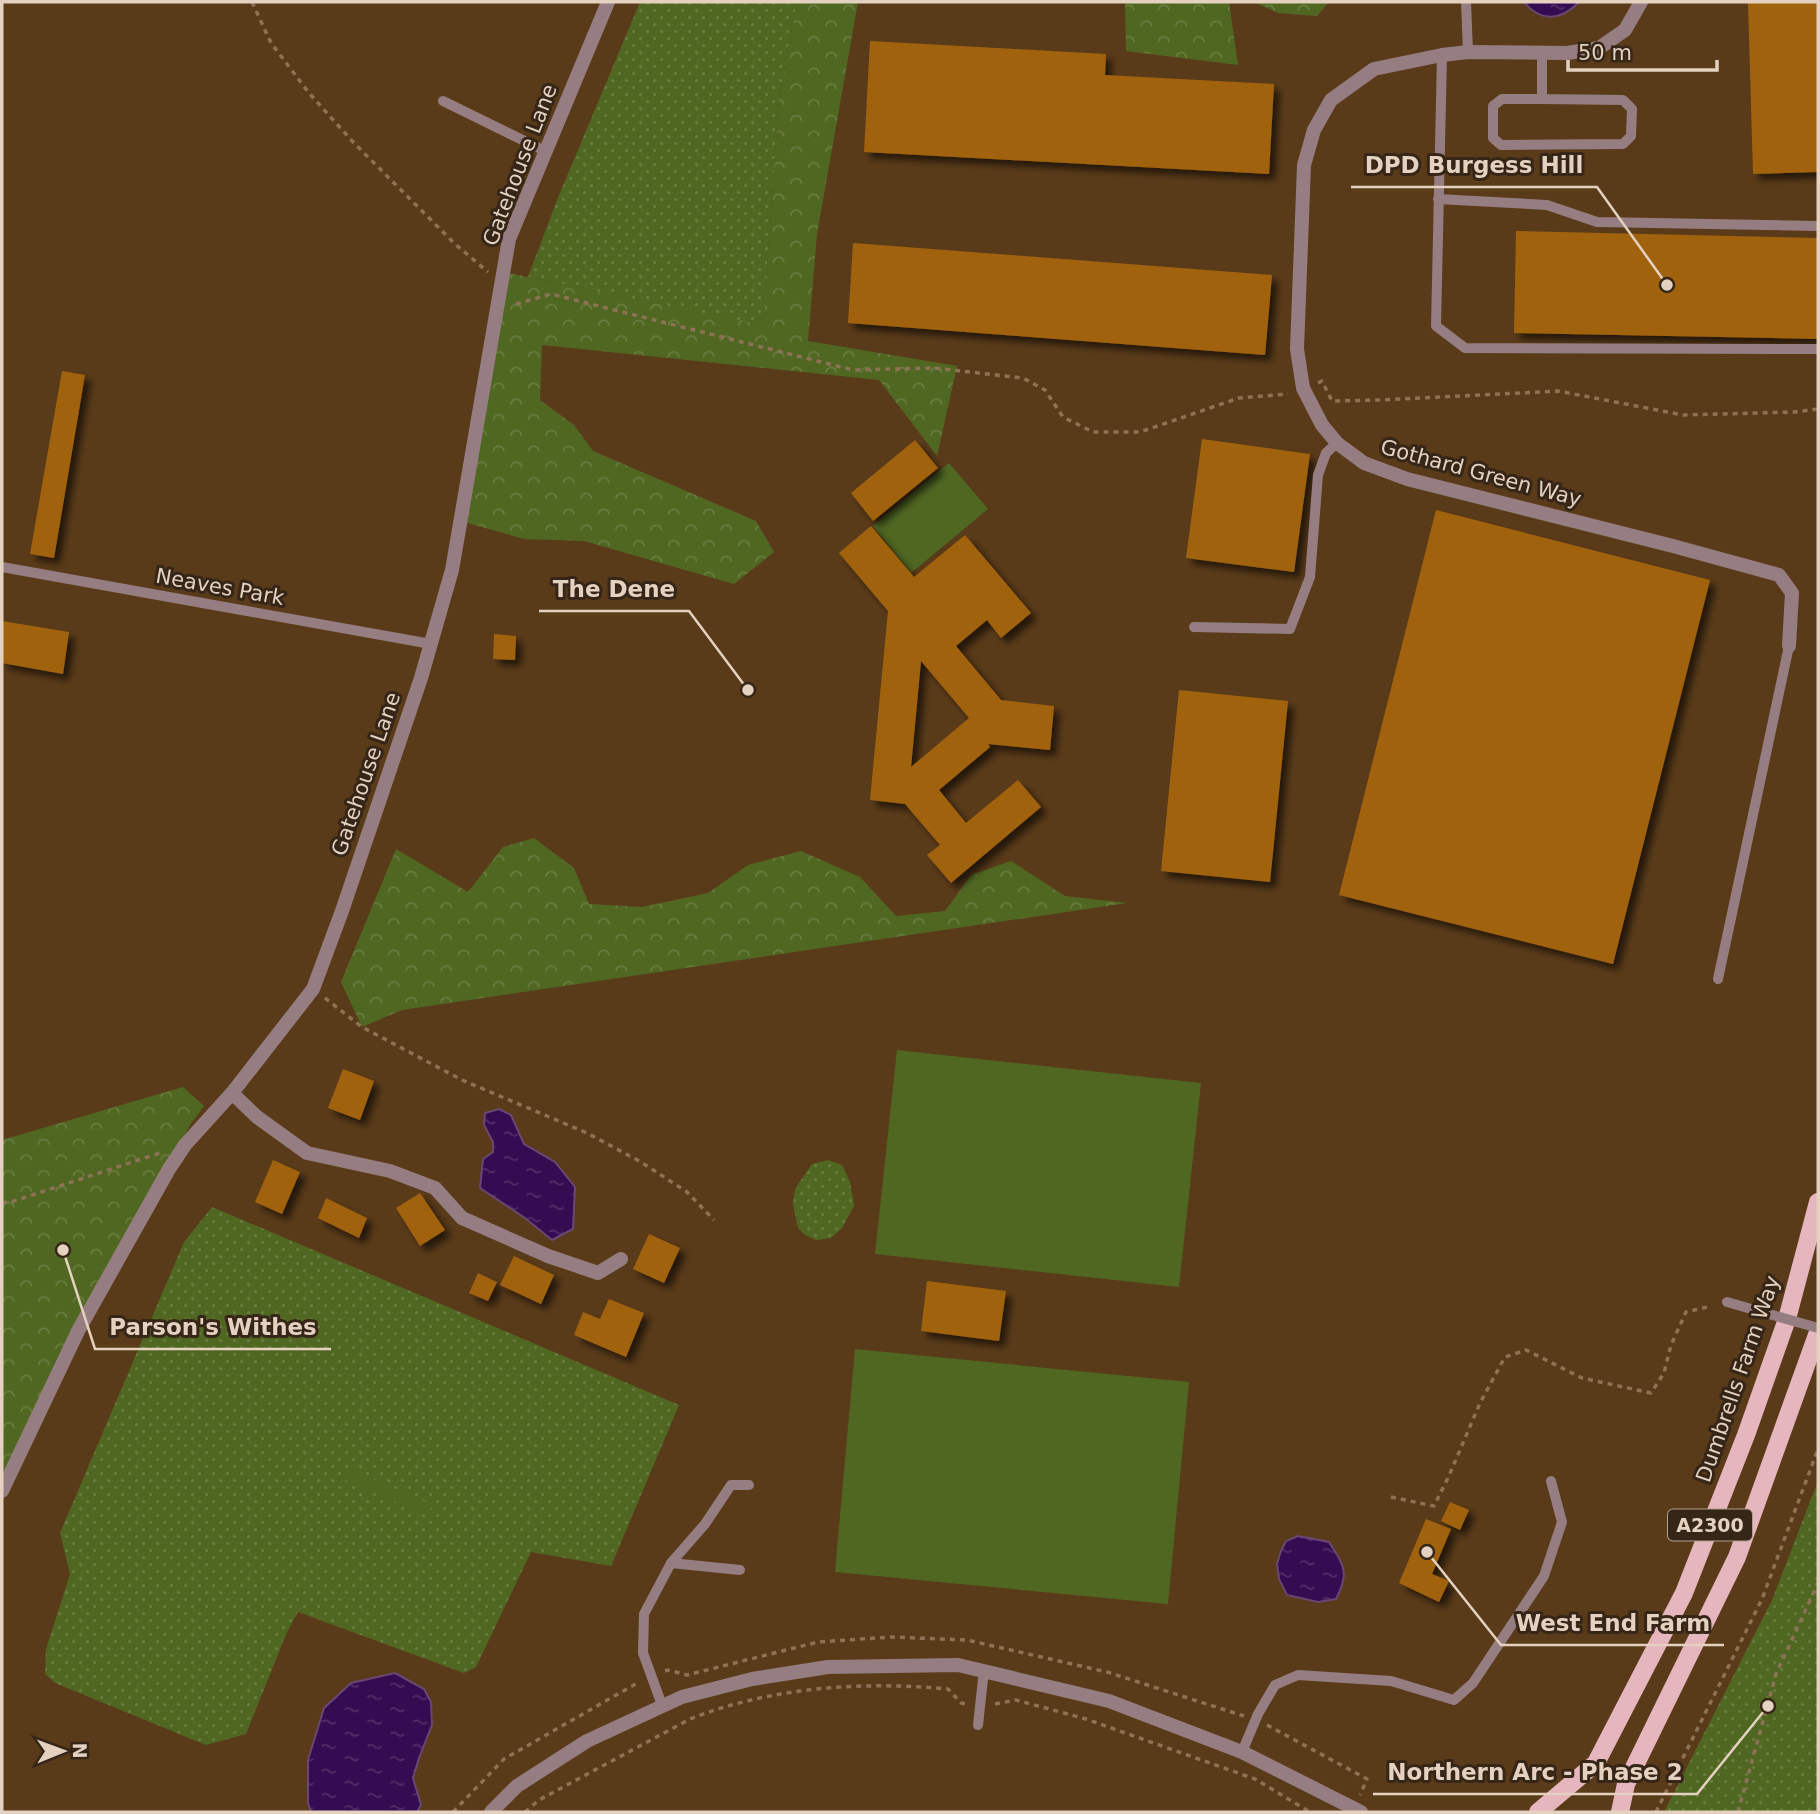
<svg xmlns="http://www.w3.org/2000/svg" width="1820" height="1814" viewBox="0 0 1820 1814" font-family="'DejaVu Sans',sans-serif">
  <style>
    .green { fill: url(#green-dots) }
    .forest { fill: url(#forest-crowns) }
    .pitch { fill: #506722 }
    .water { fill: url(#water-ripples); stroke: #6a4773; stroke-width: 2 }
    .building { fill: #a16210; fill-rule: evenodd; filter: url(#shadow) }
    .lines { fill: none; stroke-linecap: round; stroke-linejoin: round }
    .path { stroke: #8d7256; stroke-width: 3.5; stroke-dasharray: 5 5; stroke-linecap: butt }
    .service { stroke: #957d81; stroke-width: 10 }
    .minor { stroke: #957d81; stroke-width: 14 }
    .tertiary { stroke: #957d81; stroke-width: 14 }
    .primary { stroke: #e5b6be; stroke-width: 18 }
    .service-bridge { stroke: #957d81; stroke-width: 10 }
    .labels { text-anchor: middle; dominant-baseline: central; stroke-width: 6; stroke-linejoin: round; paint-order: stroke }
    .shield { fill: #352618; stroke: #b09e8d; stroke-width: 2 }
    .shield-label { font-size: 19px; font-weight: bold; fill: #e4d1bf }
    .street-label { font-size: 21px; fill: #e4d1bf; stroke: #352618 }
    .leader { fill: none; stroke: #e4d1bf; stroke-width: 2.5 }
    .callout-dot { fill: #e4d1bf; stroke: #352618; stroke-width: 2.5 }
    .callout-label { font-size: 23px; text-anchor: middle; font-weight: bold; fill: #e4d1bf; stroke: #352618; stroke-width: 6; stroke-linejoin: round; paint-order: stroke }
  </style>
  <defs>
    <pattern id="green-dots" width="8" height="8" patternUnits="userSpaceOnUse" patternTransform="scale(1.75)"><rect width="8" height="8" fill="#506722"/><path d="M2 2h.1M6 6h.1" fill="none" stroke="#697c40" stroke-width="1.8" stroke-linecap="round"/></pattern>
    <pattern id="forest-crowns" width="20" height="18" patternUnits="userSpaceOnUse" patternTransform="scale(1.75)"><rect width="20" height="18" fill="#506722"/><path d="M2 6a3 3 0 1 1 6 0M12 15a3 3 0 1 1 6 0" fill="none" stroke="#697c40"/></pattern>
    <pattern id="water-ripples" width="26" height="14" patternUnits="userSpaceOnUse" patternTransform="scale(1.75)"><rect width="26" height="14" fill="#350c52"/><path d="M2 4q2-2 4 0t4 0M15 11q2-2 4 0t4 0" fill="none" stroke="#522e69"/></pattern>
    <filter id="shadow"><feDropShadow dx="6" dy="6" stdDeviation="3.5" flood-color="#0009"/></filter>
  </defs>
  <rect width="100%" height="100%" fill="#5a3b19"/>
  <!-- green -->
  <path class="green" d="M640 2H797L779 97 763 326 528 277 557 200Z
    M828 1160 842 1165 850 1182 854 1206 842 1228 831 1238 816 1240 805 1235 798 1228 793 1204 795 1189 812 1164Z
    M212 1207 679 1405 611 1566 531 1552 476 1667 464 1673 298 1612 287 1632 246 1734 206 1745 55 1683 45 1674 46 1649 70 1574 60 1533 184 1242Z
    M1818 1481V1812H1664L1772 1600Z"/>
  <!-- forest -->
  <path class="forest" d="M797 2H858L817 234 808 341 957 366 937 456 879 380 542 345 540 400 574 425 593 451 756 521 774 552 734 584 584 541 524 539 461 521 503 272 763 325 779 97Z
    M1125 2H1229L1238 65 1126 51Z
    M1254 2H1329L1317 16 1278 13Z
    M534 838 574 868 589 904 642 907 708 893 748 865 801 851 860 877 896 916 945 911 971 875 1011 861 1065 896 1127 903 402 1010 362 1027 341 982 396 849 468 892 503 847Z
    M183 1087 204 1106 190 1125 2 1491V1140Z"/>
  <!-- pitch -->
  <path class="pitch" d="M949 463 988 509 911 573 873 526Z
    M897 1050 1201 1083 1179 1287 875 1254Z
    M855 1349 1189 1382 1168 1604 835 1572Z
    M349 1469 432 1505 428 1516 345 1480Z"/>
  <!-- water -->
  <path class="water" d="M1524 2H1579C1561 21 1540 22 1524 2Z
    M499 1109 511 1115 524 1144 555 1162 575 1187 573 1229 552 1240 525 1218 480 1188 483 1159 493 1152V1142L484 1125 485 1113Z
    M1298 1536 1329 1542C1344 1566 1350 1572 1336 1599L1318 1602 1287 1595 1279 1579 1277 1564 1281 1551 1286 1541Z
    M395 1673 424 1689 431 1702 432 1725 419 1758 413 1778 421 1805 417 1812H311L308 1803V1760L324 1708 351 1683Z"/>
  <!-- building -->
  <path class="building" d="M1748 2H1818V172L1753 174Z
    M870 41 1106 54 1105 75 1274 84 1269 174 864 152Z
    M1516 231 1818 238V339L1514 333Z
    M853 243 1272 275 1265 355 848 323Z
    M62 371 85 375 54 558 30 554Z
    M1202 439 1310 454 1294 572 1186 558Z
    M915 440 938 468 873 521 851 493Z
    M1436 510 1710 580 1613 964 1339 895Z
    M871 526 914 577 965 535 1031 613 1001 638 987 620 956 646 1001 700 1054 706 1050 750 988 744 990 747 939 790 966 823 1018 780 1041 807 951 883 927 855 940 845 905 804 870 800 888 611 839 553ZM921 661 969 718 911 767Z
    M2 621 69 632 63 674 2 663Z
    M494 634 516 636 515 660 493 659Z
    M1179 690 1288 701 1270 882 1161 871Z
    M343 1069 374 1081 360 1120 328 1108Z
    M273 1160 300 1172 282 1214 255 1202Z
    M420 1193 445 1230 420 1246 396 1208Z
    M326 1198 367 1218 359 1238 318 1218Z
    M649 1234 680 1248 664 1283 633 1269Z
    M514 1256 554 1275 541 1304 500 1285Z
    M478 1273 497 1282 488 1301 469 1293Z
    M927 1281 1006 1291 999 1341 921 1331Z
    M609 1299 644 1313 626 1357 574 1335 583 1312 600 1319Z
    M1450 1502 1469 1510 1460 1530 1441 1521Z
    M1426 1519 1451 1529 1432 1574 1449 1581 1439 1602 1399 1583Z"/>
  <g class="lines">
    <!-- path -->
    <path class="path" d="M252 2 271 43 309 93 353 142 455 244 488 272
      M516 304 551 294 853 370 934 368 1023 378 1045 390 1063 417 1093 432H1140L1239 398 1288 394
      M1318 383 1322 381 1332 401 1379 400 1558 391 1683 415 1794 412 1818 409
      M325 998 362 1027 462 1080 587 1133 641 1162 687 1192 714 1220
      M2 1203 14 1201 160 1153
      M1391 1497 1434 1506 1448 1478 1480 1403 1505 1357 1526 1350 1582 1378 1651 1393 1664 1373 1671 1345 1686 1312 1712 1306
      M665 1671 668 1670 687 1675 818 1642 891 1637 967 1640 1107 1672 1244 1716
      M995 1704 1016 1700 1086 1719 1255 1779 1310 1812
      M1267 1725 1367 1779 1360 1795
      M453 1812 504 1759 639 1682
      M525 1812 539 1800 690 1719C771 1687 862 1681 948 1689L961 1703 967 1704
      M1656 1812 1762 1599 1818 1449
      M1738 1812 1776 1674 1818 1583"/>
    <!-- service -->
    <path class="service" d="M1466 2 1468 52
      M1542 54V99H1502L1493 106V138L1501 145 1623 144 1631 136 1632 109 1623 100 1542 99
      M1442 55 1436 326 1465 348 1818 349
      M443 101 545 151
      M1438 199 1547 205 1597 222 1818 226
      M2 567 431 644
      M1194 627 1290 629 1310 577 1318 475 1326 453 1337 443
      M1718 979 1789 646
      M671 1563 740 1570
      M662 1705 643 1653 644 1614 671 1563 705 1524 731 1485H749
      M978 1725 984 1670
      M1242 1752 1258 1714 1275 1685 1298 1675 1391 1681 1454 1700 1473 1683 1544 1576 1562 1522 1551 1481"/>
    <!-- minor -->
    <path class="minor" d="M1641 2 1625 30 1599 48 1567 53 1468 52 1442 55 1374 69 1331 100 1314 130 1304 165 1297 349 1303 388 1322 425 1337 443 1364 463 1407 479 1673 546 1779 575 1792 593 1789 646
      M232 1093 257 1117 307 1153 390 1171 435 1188 462 1218 548 1256 598 1273 621 1259
      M2 1491 78 1331 169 1169 185 1145 232 1093 313 989 342 911 421 678 452 570 509 239 608 2"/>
    <!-- tertiary -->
    <path class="tertiary" d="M491 1812 517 1786 587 1741 682 1697 752 1679 828 1667 958 1665 1109 1701 1242 1752 1361 1812"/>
    <!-- primary -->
    <path class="primary" d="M1538 1812 1596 1763 1684 1593 1746 1435 1787 1319 1818 1202
      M1620 1812 1626 1784 1737 1557 1818 1332"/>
    <!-- service-bridge -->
    <path class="service-bridge" d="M1727 1302 1818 1328"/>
  </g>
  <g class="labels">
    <!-- shield labels -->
    <rect class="shield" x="1668" y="1509.5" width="84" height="31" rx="5"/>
    <g class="shield-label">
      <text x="1710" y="1525">A2300</text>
    </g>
    <!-- street labels -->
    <g class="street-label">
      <text transform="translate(520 165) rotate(-69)">Gatehouse Lane</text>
      <text transform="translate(1481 473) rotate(15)">Gothard Green Way</text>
      <text transform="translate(220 587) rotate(10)">Neaves Park</text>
      <text transform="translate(366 774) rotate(-71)">Gatehouse Lane</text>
      <text transform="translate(1738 1379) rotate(-71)">Dumbrells Farm Way</text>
    </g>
  </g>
  <!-- callouts -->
  <path class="leader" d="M1667 285L1597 187H1351M748 690L689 611H539M63 1250L95 1349H331M1427 1552L1501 1645H1724M1768 1706L1697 1794H1373"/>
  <g class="callout-dot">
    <circle cx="1667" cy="285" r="7"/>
    <circle cx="748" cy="690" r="7"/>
    <circle cx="63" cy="1250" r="7"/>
    <circle cx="1427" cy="1552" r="7"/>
    <circle cx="1768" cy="1706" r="7"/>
  </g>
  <g class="callout-label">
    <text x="1474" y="173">DPD Burgess Hill</text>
    <text x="614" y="597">The Dene</text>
    <text x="213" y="1335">Parson's Withes</text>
    <text x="1613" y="1631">West End Farm</text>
    <text x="1535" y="1780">Northern Arc - Phase 2</text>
  </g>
  <!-- border -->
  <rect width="1820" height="1814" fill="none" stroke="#e4d1bf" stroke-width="7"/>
  <!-- north arrow -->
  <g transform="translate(63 1751) rotate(89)" stroke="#352618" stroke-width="5" paint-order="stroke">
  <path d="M0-5L12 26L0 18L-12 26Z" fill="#e4d1bf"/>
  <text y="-10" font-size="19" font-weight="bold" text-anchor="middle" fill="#e4d1bf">N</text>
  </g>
  <!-- scale -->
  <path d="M1568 60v10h149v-10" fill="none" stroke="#e4d1bf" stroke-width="3.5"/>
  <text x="1578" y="60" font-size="21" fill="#e4d1bf" stroke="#352618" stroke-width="5" paint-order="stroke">50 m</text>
</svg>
